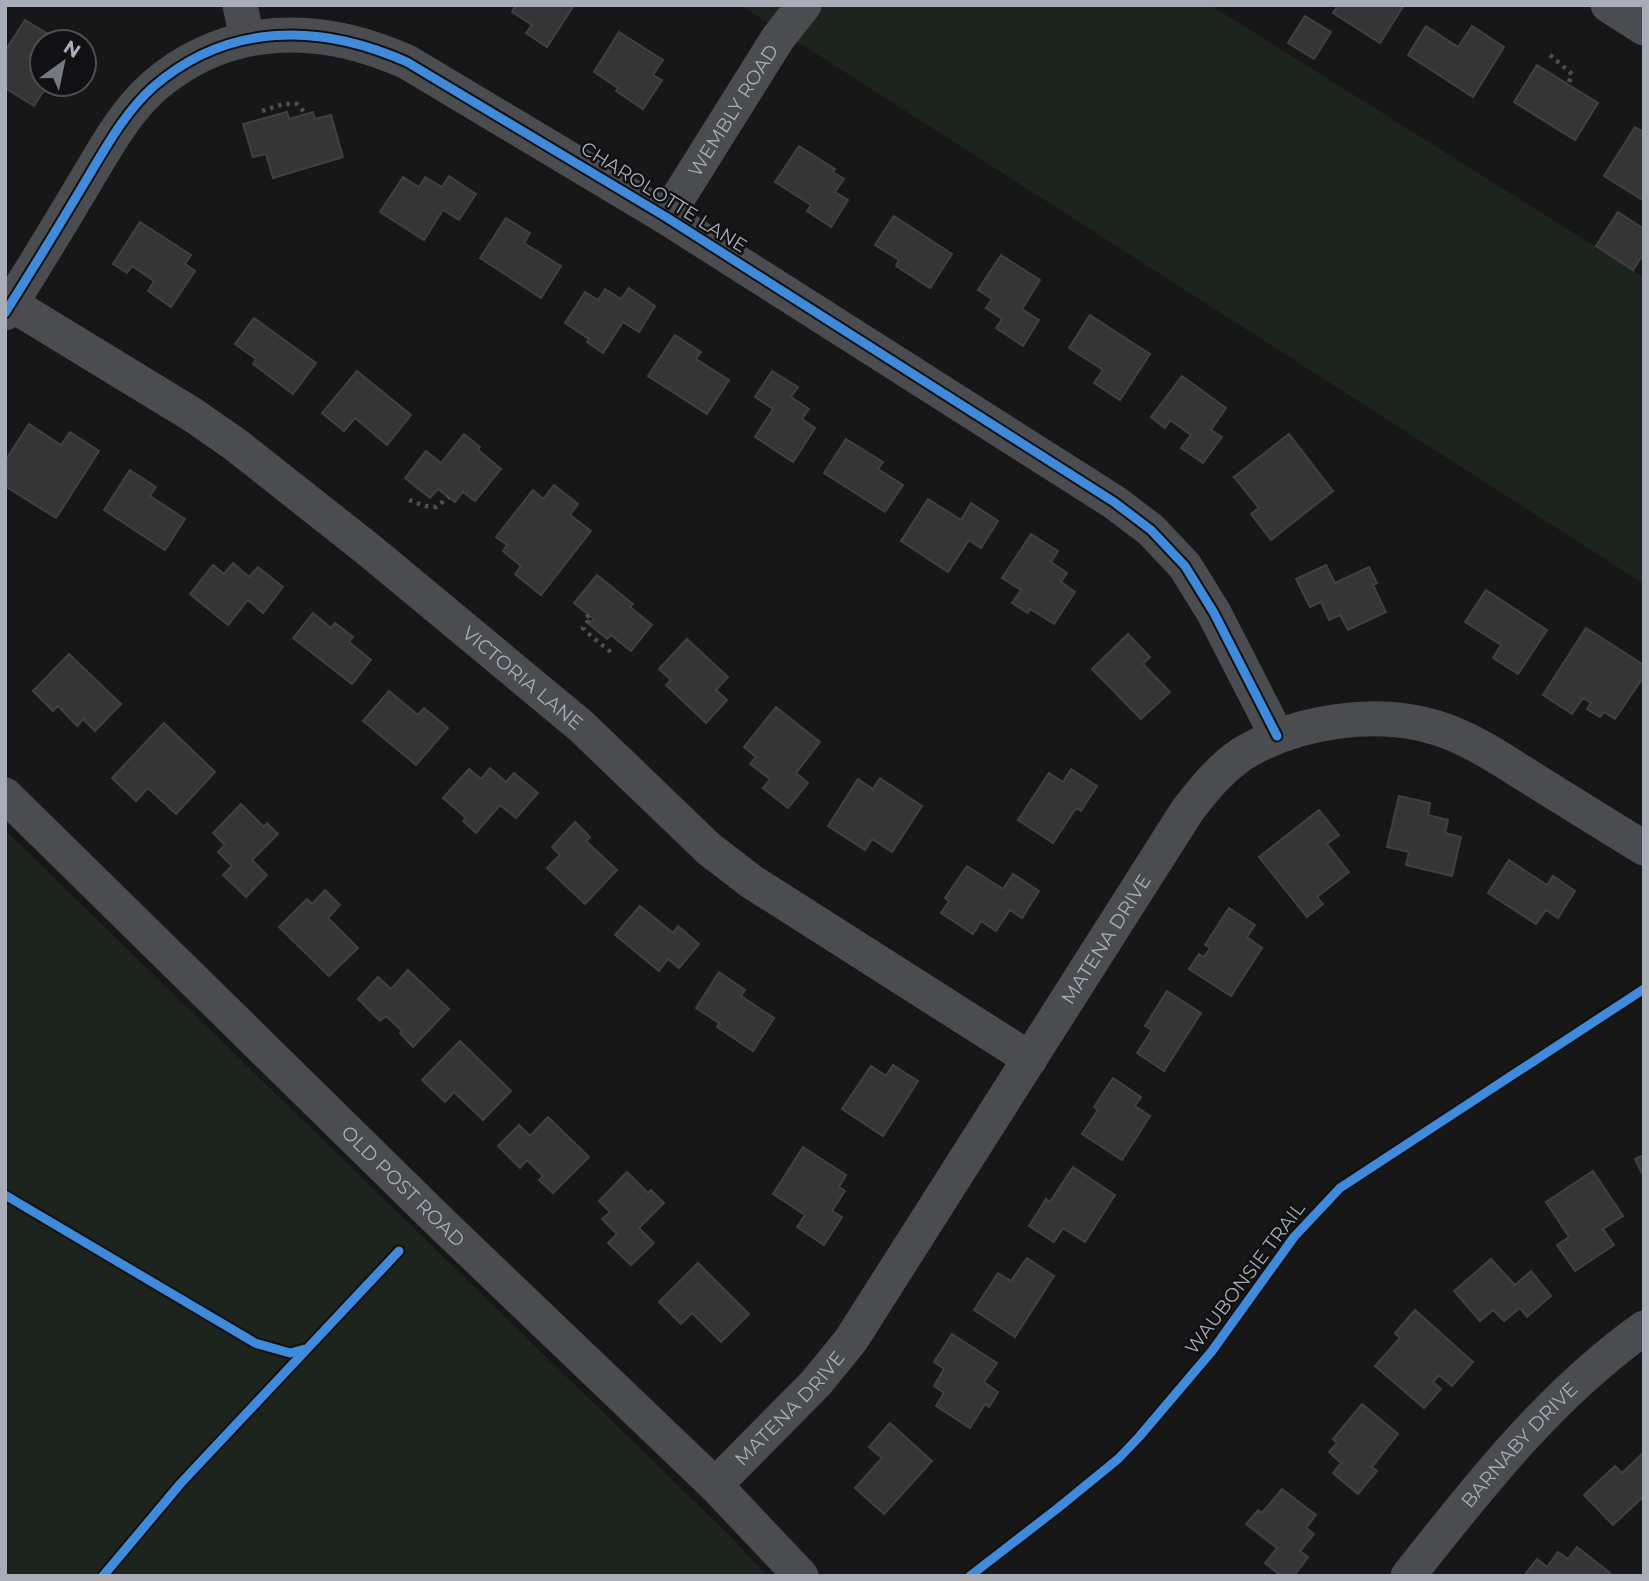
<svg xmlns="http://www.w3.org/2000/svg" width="1649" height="1581" viewBox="0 0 1649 1581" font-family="Montserrat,sans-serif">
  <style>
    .green { fill: #1d241e }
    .building { fill: #353536; stroke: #3f4043; stroke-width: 2 }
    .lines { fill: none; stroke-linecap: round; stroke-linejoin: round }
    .path { stroke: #4d4e52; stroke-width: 4.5; stroke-dasharray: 3.5 5; stroke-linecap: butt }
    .street { stroke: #4b4c50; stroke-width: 35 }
    .cycleway-casing { stroke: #111113; stroke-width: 13 }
    .cycleway { stroke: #408adc; stroke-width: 9 }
    .labels { text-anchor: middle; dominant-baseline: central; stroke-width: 5; stroke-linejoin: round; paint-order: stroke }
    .street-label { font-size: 19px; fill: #a8adb8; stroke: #111113 }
  </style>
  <rect width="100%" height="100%" fill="#171717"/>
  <!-- green -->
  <path class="green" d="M740 5H1210L1644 277V584Z
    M5 830 730 1536 767 1576H5Z"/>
  <!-- building -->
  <path class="building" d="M516 5H574L547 47 526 33 532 25 512 12Z
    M1338 5H1404L1380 43 1333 13Z
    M1305 16 1331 32 1314 59 1288 43Z
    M25 20 58 40 42 42V84H48L34 106 5 88V51Z
    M1426 26 1458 47 1472 26 1504 47 1473 97 1408 55Z
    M619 32 663 60 653 75 662 80 643 109 616 91 618 88 594 72Z
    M1537 65 1598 103 1575 140 1514 102Z
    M287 112 289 119 313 112 315 119 331 115 343 157 273 178 266 154 253 157 243 124Z
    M1635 127 1644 132V201L1604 176Z
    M799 146 835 169 833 172 844 179 835 192 848 200 831 227 807 211 811 205 775 182Z
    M449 176 476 194 459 220 443 210 424 240 380 212 403 177 419 187 425 177 442 187Z
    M1618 212 1644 229V253L1633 270 1596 246Z
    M894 216 952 254 930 288 896 266 899 260 875 245Z
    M506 218 530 233 524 243 561 266 541 298 480 258Z
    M140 222 191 255 185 264 195 271 171 307 148 291 154 281 132 266 127 273 113 264Z
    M1001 255 1040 280 1022 309 1039 320 1023 346 996 328 1002 319 986 308 992 299 978 290Z
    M629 288 655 306 639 332 623 322 603 353 587 342 589 339 565 323 585 292 598 300 605 289 621 299Z
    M1090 315 1150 354 1120 400 1094 383 1103 370 1069 348Z
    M254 318 316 363 293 394 253 364 256 359 235 344Z
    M675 335 701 352 696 359 729 380 707 414 648 376Z
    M357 371 411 415 387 445 355 418 344 431 322 413Z
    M772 371 798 387 791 397 809 409 802 419 815 428 793 462 755 437 773 409 755 397Z
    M1182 376 1226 408 1211 430 1222 437 1203 463 1181 448 1191 435 1170 420 1165 428 1151 417Z
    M29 424 61 445 70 432 99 451 56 518 5 486V461Z
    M464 434 480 447 478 450 501 469 475 501 463 492 455 502 438 489 430 498 405 478 426 451 441 463Z
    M1289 434 1333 491 1271 540 1251 514 1259 508 1234 477Z
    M846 439 883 462 878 469 903 485 885 512 824 473Z
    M130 470 156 487 150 496 185 519 165 550 104 510Z
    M554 485 578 504 570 515 591 531 541 595 515 574 521 566 503 551 507 545 496 537 533 490 543 499Z
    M928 499 961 520 971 503 998 521 981 548 969 540 948 572 901 541Z
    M1031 534 1058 551 1051 562 1067 573 1061 582 1075 592 1054 624 1030 609 1028 613 1012 603 1021 590 1002 578Z
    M233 563 249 577 258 567 283 587 263 613 248 600 228 625 190 594 213 565 224 574Z
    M1326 565 1335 583 1369 567 1377 583 1373 585 1386 612 1348 630 1340 615 1329 620 1321 602 1310 607 1296 579Z
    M597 575 633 604 630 607 652 625 631 651 611 635 607 639 589 624 594 619 574 603Z
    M1486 590 1547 630 1518 674 1493 658 1501 645 1465 622Z
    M313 613 331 628 335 623 353 637 349 642 371 660 352 684 293 638Z
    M1586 628 1644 665V676L1615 719 1604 712 1600 717 1587 709 1591 703 1583 698 1572 714 1543 695Z
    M1128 634 1150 657 1143 664 1170 692 1141 719 1092 669Z
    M687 639 728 677 716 690 727 700 706 723 666 685 671 680 659 669Z
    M69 654 121 704 95 731 83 719 77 726 58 706 53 711 33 691Z
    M389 691 418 715 424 708 448 728 416 765 363 721Z
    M776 707 820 742 796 773 808 783 788 808 763 788 770 779 750 764 756 757 744 747Z
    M164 723 215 772 176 814 148 788 136 801 112 778Z
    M490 768 506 782 514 773 538 793 516 818 500 805 476 833 463 821 466 818 443 798 469 769 481 779Z
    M1071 769 1097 786 1081 811 1076 808 1053 843 1018 820 1049 773 1063 782Z
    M880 778 922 806 892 852 872 839 865 850 828 826 858 779 873 789Z
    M1399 796 1430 803 1428 815 1448 820 1445 833 1461 837 1452 876 1406 865 1409 852 1387 847Z
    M241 804 264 827 267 823 278 834 252 860 267 875 246 897 223 875 232 866 218 852 225 845 213 833Z
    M1319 810 1339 835 1327 844 1349 872 1317 897 1323 904 1307 917 1259 857Z
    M575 822 590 837 586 841 617 870 585 904 547 868 560 855 552 847Z
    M1509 860 1547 885 1553 876 1575 891 1558 918 1546 910 1536 924 1488 893Z
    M967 866 1003 889 1013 874 1039 891 1022 918 1010 910 996 931 981 921 973 934 941 913 949 901 945 898Z
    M325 890 340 905 328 918 358 948 329 976 279 927 307 899 312 904Z
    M640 906 673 933 678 926 699 944 679 968 668 959 659 971 615 935Z
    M1229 908 1255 925 1247 937 1262 948 1231 996 1189 969 1199 954 1204 957 1210 948 1205 945Z
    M408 970 449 1009 413 1047 400 1033 402 1031 386 1016 380 1021 358 999 378 977 391 989Z
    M719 972 745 990 741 996 774 1018 753 1051 717 1027 719 1023 696 1008Z
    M1167 991 1201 1013 1164 1071 1137 1053 1152 1030 1145 1026Z
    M460 1041 511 1091 483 1120 454 1092 445 1102 422 1080Z
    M893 1065 918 1081 883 1136 842 1109 871 1066 886 1076Z
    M1113 1078 1141 1097 1135 1106 1150 1116 1122 1160 1082 1134 1098 1110 1094 1107Z
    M548 1117 589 1157 553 1193 539 1180 543 1176 527 1160 520 1168 498 1146 519 1125 530 1136Z
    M803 1147 846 1175 839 1187 845 1191 832 1211 842 1217 824 1245 797 1227 805 1215 773 1194Z
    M1644 1155V1177L1635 1159Z
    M1073 1167 1115 1195 1085 1242 1063 1228 1054 1242 1029 1226 1046 1199 1050 1202Z
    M1593 1171 1623 1216 1603 1229 1614 1245 1575 1271 1557 1245 1569 1237 1546 1202Z
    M627 1172 648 1193 651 1190 664 1203 639 1228 654 1243 631 1265 608 1243 617 1234 602 1219 610 1212 599 1201Z
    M1027 1258 1054 1276 1015 1337 974 1310 998 1273 1011 1281Z
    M1491 1259 1515 1285 1531 1271 1551 1296 1527 1317 1520 1308 1504 1321 1493 1310 1480 1321 1454 1291Z
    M698 1263 749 1314 721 1342 692 1313 681 1324 659 1302Z
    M1415 1310 1473 1362 1452 1386 1439 1375 1433 1382 1441 1389 1424 1408 1375 1366 1400 1338 1395 1333Z
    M952 1334 997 1363 984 1382 998 1392 989 1407 985 1404 970 1428 936 1406 944 1393 934 1386 944 1369 934 1362Z
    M1362 1404 1398 1434 1372 1467 1377 1471 1358 1494 1333 1473 1341 1463 1329 1452 1337 1443 1333 1439Z
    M890 1423 932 1461 884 1514 855 1488 882 1458 869 1447Z
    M1644 1452V1496L1613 1525 1584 1495 1615 1466 1622 1473Z
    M1282 1489 1316 1515 1306 1528 1314 1534 1300 1551 1308 1557 1294 1576H1281L1265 1563 1277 1548 1246 1524 1258 1510 1262 1513Z
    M1577 1547 1610 1573 1608 1576H1524L1537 1559 1547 1567 1558 1552 1568 1559Z"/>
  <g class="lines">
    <!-- path -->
    <path class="path" d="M1550 55 1572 74 1568 85
      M262 111 283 104H297L306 114
      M409 500 425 506 436 507 449 497
      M589 615 585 618 588 621 583 628 585 631 612 653"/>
    <!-- street -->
    <g class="street">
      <path d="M240 5 247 38"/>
      <path d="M1608 5 1644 28"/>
      <path id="s1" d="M666 217 778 38 804 5"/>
      <path id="s2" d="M11 304 193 415 236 445 369 550 581 726 709 849 752 882 1030 1059"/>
      <path d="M5 313C32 270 59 226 85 182 105 149 124 113 153 87 228 22 320 23 407 62L666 217 1114 502 1151 530 1185 566 1214 613 1277 736"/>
      <path id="s3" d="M5 795 440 1222 715 1485 801 1576"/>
      <path id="s4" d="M715 1485 816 1383 851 1340 1187 811C1203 790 1220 769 1242 754 1296 721 1376 709 1437 728 1470 738 1502 760 1531 778 1568 801 1606 825 1644 848"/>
      <path id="s5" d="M1408 1576C1479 1486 1550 1395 1644 1328"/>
    </g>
    <defs>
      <path id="cycleway" d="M5 313C32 270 59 226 85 182 105 149 124 113 153 87 228 22 320 23 407 62L666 217 1114 502 1151 530 1185 566 1214 613 1277 736
        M5 1195 255 1343 290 1353 305 1349
        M103 1576 181 1483 399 1251
        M970 1576 1058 1508 1118 1459 1139 1437 1212 1351 1294 1237 1340 1188 1644 989"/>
    </defs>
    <!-- cycleway casing -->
    <use href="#cycleway" class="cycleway-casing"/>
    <!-- cycleway -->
    <use href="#cycleway" class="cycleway"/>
  </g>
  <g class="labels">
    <!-- street labels -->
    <g class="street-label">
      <text stroke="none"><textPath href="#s1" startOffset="126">WEMBLY ROAD</textPath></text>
      <text transform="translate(664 197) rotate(32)">CHAROLOTTE LANE</text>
      <text stroke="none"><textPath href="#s2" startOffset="635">VICTORIA LANE</textPath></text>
      <text stroke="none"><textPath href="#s4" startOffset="674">MATENA DRIVE</textPath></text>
      <text stroke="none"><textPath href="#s3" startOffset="558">OLD POST ROAD</textPath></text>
      <text transform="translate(1245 1278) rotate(-53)">WAUBONSIE TRAIL</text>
      <text stroke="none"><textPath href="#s4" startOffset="107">MATENA DRIVE</textPath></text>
      <text stroke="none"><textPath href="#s5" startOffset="172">BARNABY DRIVE</textPath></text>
    </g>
  </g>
  <!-- border -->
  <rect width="1649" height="1581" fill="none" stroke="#a8adb8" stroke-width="14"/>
  <!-- north arrow -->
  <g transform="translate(63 63) rotate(33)"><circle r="33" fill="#111113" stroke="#4d4f55" stroke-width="2"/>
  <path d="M0-5L12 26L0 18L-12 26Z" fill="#757880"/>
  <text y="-10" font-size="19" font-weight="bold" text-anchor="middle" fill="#a8adb8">N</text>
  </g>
</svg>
